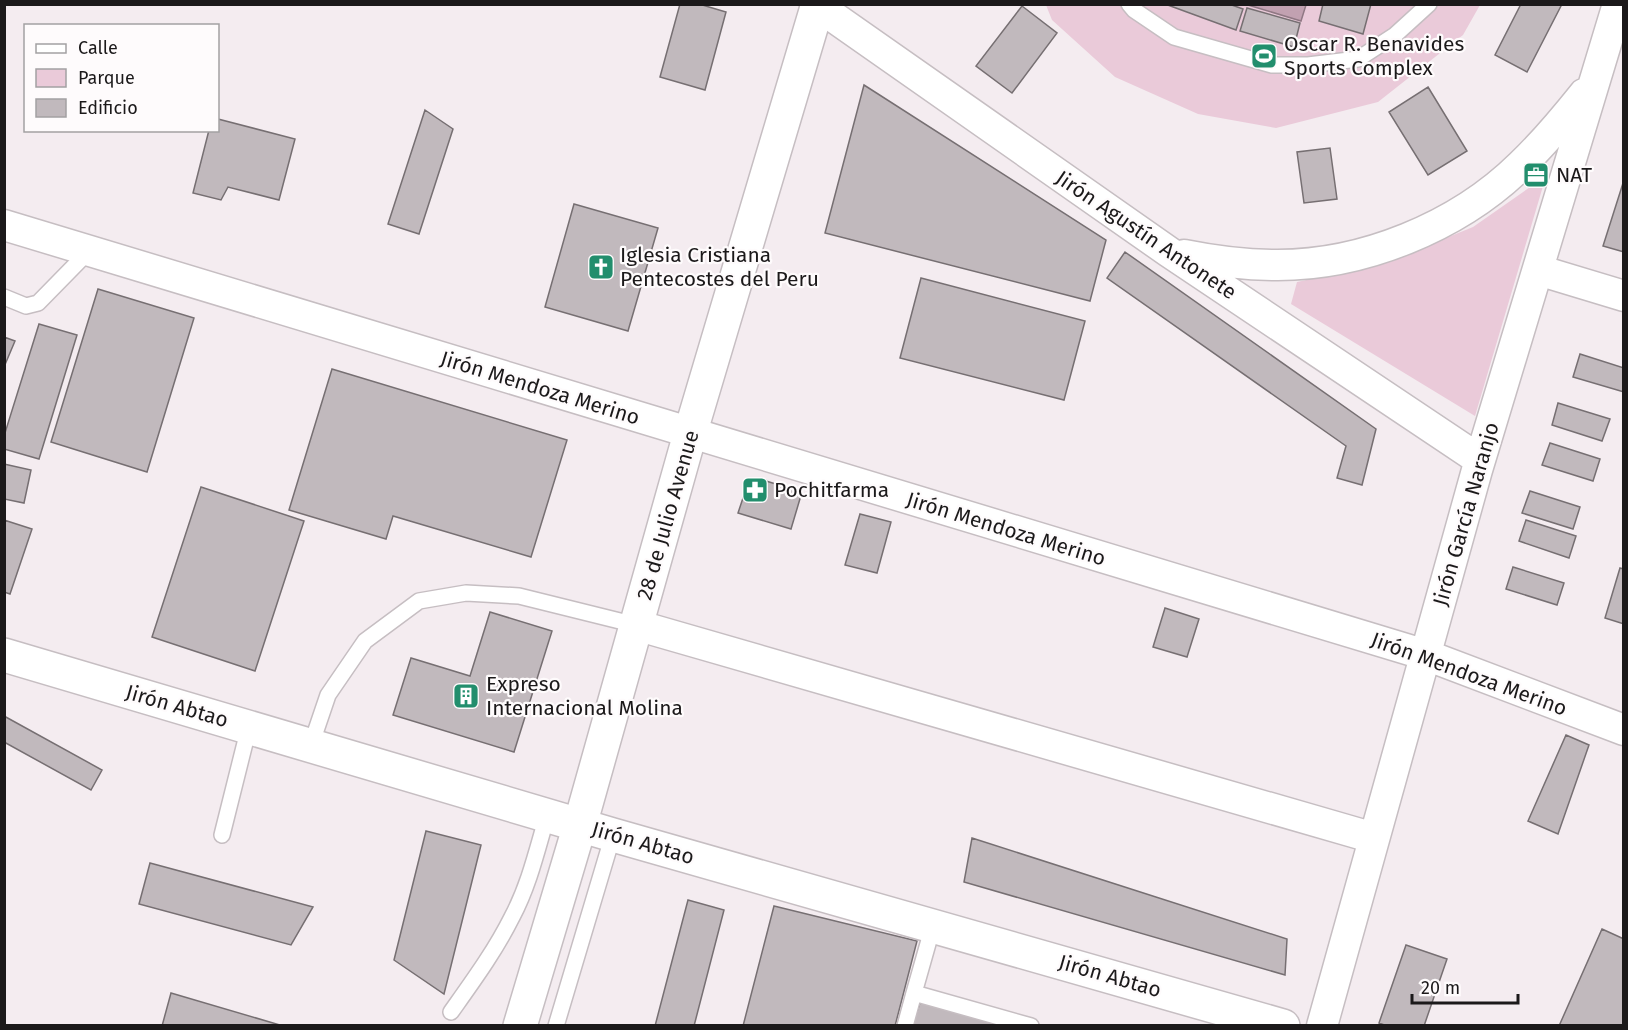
<svg xmlns="http://www.w3.org/2000/svg" width="1628" height="1030" viewBox="0 0 1628 1030" font-family="'Fira Sans',sans-serif">
  <style>
    .green { fill: #eacad9 }
    .water { fill: #c2a1b1; stroke: #907884; stroke-width: 1.5 }
    .building { fill: #c1b9bd; stroke: #766f72; stroke-width: 1.5 }
    .lines { fill: none; stroke-linecap: round; stroke-linejoin: round }
    .service-casing { stroke: #c6bec2; stroke-width: 18 }
    .minor-casing { stroke: #c6bec2; stroke-width: 33 }
    .tertiary-casing { stroke: #c6bec2; stroke-width: 36 }
    .secondary-casing { stroke: #c6bec2; stroke-width: 36 }
    .service { stroke: #fff; stroke-width: 15 }
    .minor { stroke: #fff; stroke-width: 30 }
    .tertiary { stroke: #fff; stroke-width: 33 }
    .secondary { stroke: #fff; stroke-width: 33 }
    .labels { text-anchor: middle; dominant-baseline: central; stroke-width: 4.5; stroke-linejoin: round; paint-order: stroke }
    .poi-label { font-size: 21px; fill: #1b191a; stroke: #fefbfc; text-anchor: start }
    .street-label { font-size: 21px; fill: #1b191a; stroke: #fefbfc }
  </style>
  <rect width="100%" height="100%" fill="#f4ecf0"/>
  <!-- green -->
  <path class="green" d="M1046 5H1480L1463 35 1378 102 1276 128 1198 114 1115 77 1052 20Z
    M1546 176 1475 416 1291 304 1297 282 1382 264 1473 227Z"/>
  <!-- water -->
  <path class="water" d="M1248 5 1306 4V5L1301 21Z"/>
  <!-- building -->
  <path class="building" d="M680 4H699L726 12 705 90 660 77Z
    M1165 4H1229L1243 9 1236 30Z
    M1323 4H1371L1363 34 1319 21Z
    M1521 4H1562L1527 72 1495 55Z
    M1022 6 1057 33 1012 93 976 66Z
    M1247 8 1300 23 1294 47 1240 31Z
    M864 85 1106 240 1090 301 825 233Z
    M1428 87 1467 151 1428 175 1389 112Z
    M425 110 453 129 419 234 388 224Z
    M218 119 295 139 279 200 228 187 221 200 193 193 209 130H218Z
    M1330 148 1337 199 1304 203 1297 152Z
    M1624 180V252L1603 246Z
    M574 204 658 228 628 331 545 307Z
    M1125 252 1376 429 1362 485 1337 478 1346 446 1107 278Z
    M921 278 1085 321 1064 400 900 358Z
    M98 289 194 318 147 472 51 442Z
    M39 324 77 335 39 459 4 449V436Z
    M4 337 15 341 4 367Z
    M1580 354 1624 368V392L1573 377Z
    M332 369 567 440 531 557 393 516 386 539 289 510Z
    M1558 403 1610 419 1602 441 1552 425Z
    M1550 443 1600 459 1593 481 1542 465Z
    M4 464 31 470 24 503 4 499Z
    M766 481 802 492 791 529 738 513 746 489Z
    M201 487 304 521 255 671 152 637Z
    M1530 491 1580 507 1573 529 1522 513Z
    M860 514 891 522 877 573 845 565Z
    M4 520 32 529 10 594 4 592Z
    M1526 520 1576 536 1569 558 1519 541Z
    M1513 567 1564 583 1557 605 1506 589Z
    M1620 568 1624 569V624L1605 618Z
    M1165 608 1199 619 1187 657 1153 647Z
    M490 612 552 631 514 752 393 715 411 658 470 676Z
    M4 716 102 770 91 790 4 742Z
    M1566 735 1589 745 1558 834 1528 821Z
    M426 831 481 845 444 994 394 960Z
    M972 838 1287 939 1285 975 964 882Z
    M150 863 313 907 291 945 139 904Z
    M688 900 724 910 694 1026H655Z
    M774 906 917 941 895 1026H743Z
    M1602 929 1624 939V1026H1559Z
    M1406 945 1447 959 1424 1026H1387L1379 1023Z
    M171 993 280 1025V1026H162Z
    M921 1000 1001 1026H912Z"/>
  <g class="lines">
    <defs>
      <path id="service" d="M1129 4 1134 10 1174 37 1272 65H1308L1358 59 1395 35 1429 4
        M4 297 26 306 38 303 89 251
        M311 745 328 695 365 641 419 601 466 593 519 596 636 625
        M222 835 249 727
        M914 993 933 926
        M451 1012C473 981 495 951 512 917 529 885 537 850 547 816
        M556 1026 613 835
        M905 1026 914 993 1031 1026"/>
      <path id="minor" d="M815 4 1169 252 1480 460
        M4 225 1426 655 1624 730
        M1184 255C1214 261 1243 265 1274 265 1362 266 1458 227 1521 165 1544 143 1564 119 1584 94
        M1538 270 1624 296
        M636 625 1374 838
        M1322 1026 1477 470 1618 4"/>
      <path id="tertiary" d="M4 655 613 835 1283 1026"/>
      <path id="secondary" d="M520 1026 580 825 690 434 818 4"/>
    </defs>
    <!-- service casing -->
    <use href="#service" class="service-casing"/>
    <!-- minor casing -->
    <use href="#minor" class="minor-casing"/>
    <!-- tertiary casing -->
    <use href="#tertiary" class="tertiary-casing"/>
    <!-- secondary casing -->
    <use href="#secondary" class="secondary-casing"/>
    <!-- service -->
    <use href="#service" class="service"/>
    <!-- minor -->
    <use href="#minor" class="minor"/>
    <!-- tertiary -->
    <use href="#tertiary" class="tertiary"/>
    <!-- secondary -->
    <use href="#secondary" class="secondary"/>
  </g>
  <!-- icons -->
  <defs>
    <symbol id="stadium-square" viewBox="-11 -11 22 22"><rect x="-9" y="-9" width="18" height="18" rx="4" fill="#228e6d" stroke="#fefbfc"/><path d="M0-5a6.5 5 0 1 0 0 10a6.5 5 0 1 0 0-10ZM-3.5-1.8h7v3.6h-7Z" fill="#fff"/></symbol>
    <symbol id="office-square" viewBox="-11 -11 22 22"><rect x="-9" y="-9" width="18" height="18" rx="4" fill="#228e6d" stroke="#fefbfc"/><path d="M-6-3h4V-5.5h4V-3h4V5H-6ZM-1-4.5V-3h2v-1.5ZM-6 0V1H6V0Z" fill="#fff"/></symbol>
    <symbol id="church-square" viewBox="-11 -11 22 22"><rect x="-9" y="-9" width="18" height="18" rx="4" fill="#228e6d" stroke="#fefbfc"/><path d="M-1.2-6h2.4v3.5h3.3v2.4h-3.3V6h-2.4V-.1h-3.3v-2.4h3.3Z" fill="#fff"/></symbol>
    <symbol id="pharmacy-square" viewBox="-11 -11 22 22"><rect x="-9" y="-9" width="18" height="18" rx="4" fill="#228e6d" stroke="#fefbfc"/><path d="M-2-6h4v4h4v4h-4v4h-4v-4h-4v-4h4Z" fill="#fff"/></symbol>
    <symbol id="building-square" viewBox="-11 -11 22 22"><rect x="-9" y="-9" width="18" height="18" rx="4" fill="#228e6d" stroke="#fefbfc"/><path d="M-4-6H4V6H1V3H-1V6H-4ZM-2.5-4.3h1.7v1.8h-1.7ZM.8-4.3h1.7v1.8H.8ZM-2.5-1h1.7V.8h-1.7ZM.8-1h1.7V.8H.8Z" fill="#fff"/></symbol>
  </defs>
  <g fill-rule="evenodd">
    <use href="#stadium-square" x="1249" y="41" width="30" height="30"/>
    <use href="#office-square" x="1521" y="160" width="30" height="30"/>
    <use href="#church-square" x="586" y="252" width="30" height="30"/>
    <use href="#pharmacy-square" x="740" y="475" width="30" height="30"/>
    <use href="#building-square" x="451" y="681" width="30" height="30"/>
  </g>
  <g class="labels">
    <!-- poi labels -->
    <g class="poi-label">
      <text x="1284" y="44">Oscar R. Benavides<tspan x="1284" dy="24">Sports Complex</tspan></text>
      <text x="1556" y="175">NAT</text>
      <text x="620" y="255">Iglesia Cristiana<tspan x="620" dy="24">Pentecostes del Peru</tspan></text>
      <text x="774" y="490">Pochitfarma</text>
      <text x="486" y="684">Expreso<tspan x="486" dy="24">Internacional Molina</tspan></text>
    </g>
    <!-- street labels -->
    <g class="street-label">
      <text transform="translate(1146 235) rotate(34)">Jirón Agustín Antonete</text>
      <text transform="translate(540 388) rotate(17)">Jirón Mendoza Merino</text>
      <text transform="translate(1466 514) rotate(-74)">Jirón García Naranjo</text>
      <text transform="translate(668 515) rotate(-74)">28 de Julio Avenue</text>
      <text transform="translate(1006 529) rotate(17)">Jirón Mendoza Merino</text>
      <text transform="translate(1469 674) rotate(20)">Jirón Mendoza Merino</text>
      <text transform="translate(177 706) rotate(16)">Jirón Abtao</text>
      <text transform="translate(643 843) rotate(16)">Jirón Abtao</text>
      <text transform="translate(1110 976) rotate(16)">Jirón Abtao</text>
    </g>
  </g>
  <!-- border -->
  <rect width="1628" height="1030" fill="none" stroke="#1b191a" stroke-width="12"/>
  <!-- legend -->
  <rect x="24" y="24" width="195" height="108" fill="#fefbfc" stroke="#a3a1a2" stroke-width="1.5"/>
  <rect x="36" y="44" width="30" height="9" fill="#ffffff" stroke="#a3a1a2" stroke-width="1.5"/>
  <text x="78" y="54" font-size="18" fill="#1b191a">Calle</text>
  <rect x="36" y="69" width="30" height="18" fill="#eacad9" stroke="#a3a1a2" stroke-width="1.5"/>
  <text x="78" y="84" font-size="18" fill="#1b191a">Parque</text>
  <rect x="36" y="99" width="30" height="18" fill="#c1b9bd" stroke="#a3a1a2" stroke-width="1.5"/>
  <text x="78" y="114" font-size="18" fill="#1b191a">Edificio</text>
  <!-- scale -->
  <path d="M1412 994v9h106v-9" fill="none" stroke="#1b191a" stroke-width="3"/>
  <text x="1421" y="994" font-size="18" fill="#1b191a" stroke="#fefbfc" stroke-width="4.5" paint-order="stroke">20 m</text>
</svg>
